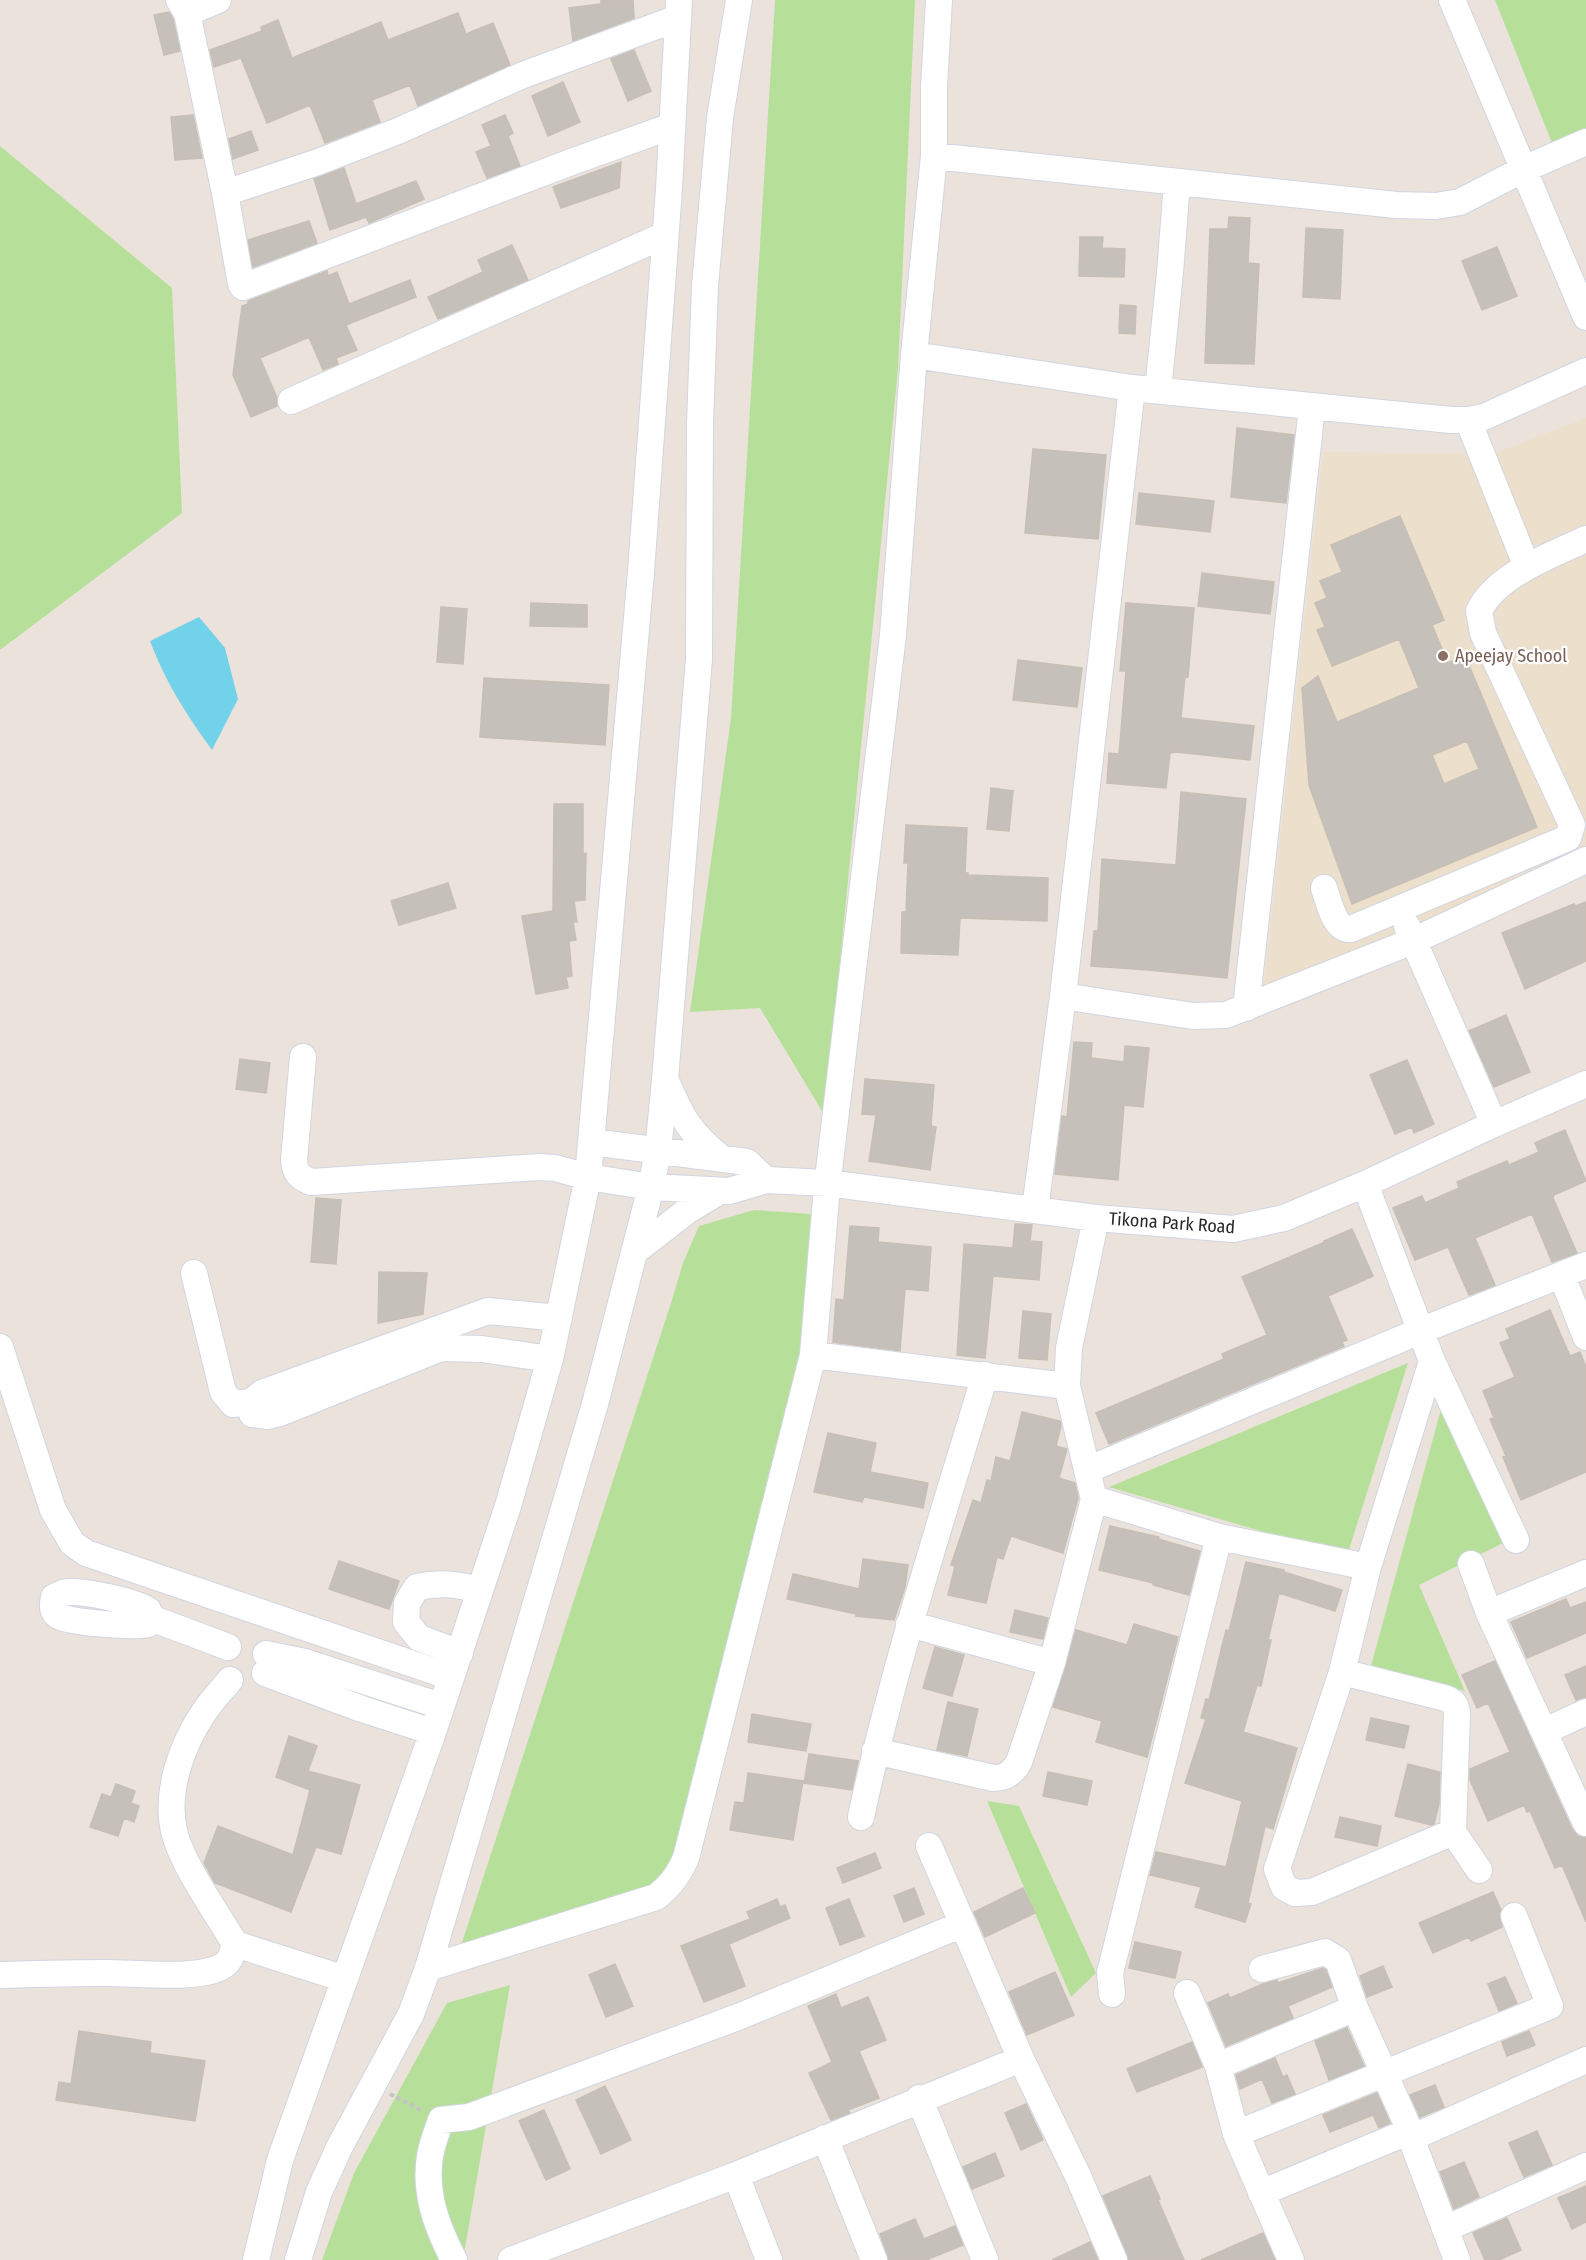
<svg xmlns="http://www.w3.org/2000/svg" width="1586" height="2260" viewBox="0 0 1586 2260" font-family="'Fira Sans Condensed',sans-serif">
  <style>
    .education { fill: #ecdfcb }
    .green { fill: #b6e099 }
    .water { fill: #71d2ea }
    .building { fill: #c6c0ba; stroke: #c6bfb5; stroke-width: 1.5; fill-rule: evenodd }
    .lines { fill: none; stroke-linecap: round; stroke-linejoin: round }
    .minor-casing { stroke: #d0d5e1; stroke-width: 28 }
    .path { stroke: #c3c3c3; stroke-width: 4; stroke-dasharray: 4.5 3; stroke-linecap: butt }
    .minor { stroke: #fff; stroke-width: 26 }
    .education-dot { fill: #8d6e63; stroke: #fff; stroke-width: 2 }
    .labels { text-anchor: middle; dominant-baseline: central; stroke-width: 4.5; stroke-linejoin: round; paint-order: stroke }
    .education-label { font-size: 18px; fill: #785e54; stroke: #fff; text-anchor: start }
    .street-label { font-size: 18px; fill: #292929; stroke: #fff }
  </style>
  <rect width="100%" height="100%" fill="#ebe3db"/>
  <!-- education -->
  <path class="education" d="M1586 418V858L1263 994 1323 452 1493 454Z"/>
  <!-- green -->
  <path class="green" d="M775 0H915L898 369 825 1116 760 1008 690 1012 731 718Z
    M1495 0H1586V129L1552 143Z
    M0 146 172 288 182 513 0 650Z
    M754 1210 811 1214 802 1367 665 1884 454 1967 671 1303 683 1263 699 1226Z
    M1408 1363 1347 1556 1109 1487Z
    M1443 1402 1503 1543 1419 1585 1465 1691 1371 1666Z
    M987 1801 1019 1806 1096 1973 1071 1997Z
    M510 1985 463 2260H322L354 2173 447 2003Z"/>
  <!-- water -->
  <path class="water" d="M199 617 225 648 238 699 212 750C186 714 166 683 150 641Z"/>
  <!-- building -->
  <path class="building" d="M601 0H633L634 18 573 41 569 8 601 4Z
    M169 12 173 19 180 51 164 55 154 15Z
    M458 13 466 34 493 23 510 65 418 106 410 85 372 100 380 122 325 143 310 105 267 123 241 58 214 67 210 50 262 31 261 27 278 20 292 58 381 22 388 40Z
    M634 50 651 91 628 101 611 59Z
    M563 82 580 122 548 136 532 96Z
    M193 115 202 158 175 160 171 117Z
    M505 115 513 133 508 136 520 166 487 178 476 152 491 146 482 125Z
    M251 131 258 150 233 159 229 139Z
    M621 162 619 188 561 208 553 187Z
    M344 168 356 204 416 181 424 199 369 223 366 217 330 230 314 179Z
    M1229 217 1250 218 1248 263 1259 264 1254 364 1205 363 1210 229H1228Z
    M309 221 317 243 253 267 248 240Z
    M1306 228 1343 230 1340 299 1303 297Z
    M1080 237H1103L1102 248 1125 249 1124 277 1079 276Z
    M512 245 528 280 438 319 428 297 483 272 478 260Z
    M1497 247 1517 296 1482 310 1462 261Z
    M327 271 328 276 337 272 349 304 410 280 416 297 346 325 357 350 336 358 338 364 323 370 309 337 260 358 277 398V406L251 417 233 375 242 306 248 304V301Z
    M1120 305 1136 306 1135 334 1119 333Z
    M1237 428 1294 435 1286 503 1231 497Z
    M1033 449 1106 455 1098 539 1025 533Z
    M1139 493 1214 501 1210 532 1136 524Z
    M1400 516 1444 620 1432 625 1448 663 1465 656 1537 827 1352 904 1309 785 1302 688 1318 676 1337 722 1419 688 1399 639 1332 666 1317 630 1325 627 1315 603 1327 598 1320 581 1342 572 1331 545ZM1467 741 1479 769 1444 784 1432 755Z
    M1202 573 1274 582 1270 614 1198 606Z
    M531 603 587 605V627L530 626Z
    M1126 603 1194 608 1188 677 1185 676 1181 718 1254 726 1250 760 1176 752 1170 753 1166 788 1107 783 1109 753 1119 754 1126 671H1120Z
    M441 607 467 609 463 664 437 662Z
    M1018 660 1082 668 1077 707 1013 700Z
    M484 678 609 685 605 745 480 737Z
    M991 788 1013 791 1009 831 987 829Z
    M1181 792 1246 799 1227 978 1149 970 1091 966 1094 931H1098L1102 859 1176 865Z
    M554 804H583V854L586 853 585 900 574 901 577 922H573L576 940 569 941 572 976 566 977 568 988 536 994 522 916 553 911Z
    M906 825 967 828 965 873H968V875L1048 878 1047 921 960 918 958 955 901 953 902 912H906L908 863H904Z
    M448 883 456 908 399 925 391 901Z
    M1586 902V961L1525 989 1502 933 1574 904 1575 906Z
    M1506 1015 1530 1072 1494 1087 1469 1031Z
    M1074 1042 1092 1043 1091 1058 1124 1062 1125 1046 1149 1048 1143 1107 1124 1105 1118 1180 1055 1174 1062 1116 1067 1117Z
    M240 1059 270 1063 266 1093 236 1089Z
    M1407 1060 1434 1124 1414 1133 1412 1127 1395 1134 1370 1075Z
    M865 1079 934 1085 931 1126 936 1127 930 1170 869 1161 876 1115 862 1114Z
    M1565 1130 1586 1181 1554 1195 1553 1198 1577 1253 1552 1262 1532 1214 1475 1238 1495 1285 1469 1295 1448 1247 1415 1260 1393 1208 1422 1196 1425 1203 1459 1188 1457 1182 1507 1161 1509 1165 1539 1152 1535 1143Z
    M316 1198 341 1200 336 1264 311 1262Z
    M1015 1224 1032 1225 1030 1241 1042 1242 1039 1280 993 1276 985 1358 957 1355 964 1244 1013 1248Z
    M850 1226 879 1228 878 1242 931 1247 928 1291 905 1289 900 1351 833 1342 836 1299 844 1300Z
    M1352 1229 1373 1276 1328 1296 1347 1340 1342 1342 1344 1346 1109 1444 1096 1413 1224 1359 1222 1354 1267 1335 1242 1277 1325 1242 1324 1241Z
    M379 1272 427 1273 423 1314 378 1323Z
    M1550 1310 1570 1356 1580 1352 1586 1367V1472L1521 1500 1503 1457 1506 1456 1490 1419 1494 1418 1483 1391 1515 1377 1500 1343 1510 1339 1506 1329Z
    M1023 1311 1051 1314 1047 1360 1019 1358Z
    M1022 1412 1060 1421 1061 1426 1056 1446 1067 1449 1059 1478 1075 1483 1078 1498 1063 1553 1011 1536 1003 1559 997 1557 986 1603 948 1595 955 1566 951 1565 973 1500 981 1503 987 1480 991 1481 996 1457 1010 1461Z
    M828 1433 876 1443 870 1472 928 1483 923 1508 864 1497 862 1502 814 1492Z
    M1110 1526 1159 1537 1158 1539 1200 1551 1189 1595 1153 1585V1583L1099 1570Z
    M863 1559 908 1565 905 1587 894 1620 856 1616V1614L787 1599 793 1574 859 1589Z
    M339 1561 399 1581 389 1609 329 1589Z
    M1246 1562 1284 1570V1572L1342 1590 1335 1611 1279 1593 1268 1640H1271L1261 1686 1257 1685 1243 1732 1297 1748 1273 1829 1265 1826 1248 1903 1251 1904 1245 1922 1195 1907 1201 1887 1150 1875 1156 1852 1226 1867 1242 1801 1185 1783 1206 1719 1201 1718 1206 1699 1209 1700 1226 1630 1229 1631Z
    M1566 1599 1570 1608 1586 1602V1633L1527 1658 1511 1622Z
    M1015 1610 1048 1618 1043 1639 1010 1632Z
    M1134 1624 1178 1637 1147 1757 1096 1742 1102 1721 1053 1707 1076 1630 1127 1645Z
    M935 1647 964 1655 952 1696 923 1688Z
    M1495 1661 1572 1829 1578 1836 1586 1838V1922L1562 1865 1555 1868 1530 1811 1527 1812 1524 1805 1488 1821 1470 1780V1769L1510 1752 1488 1703 1477 1708 1462 1675Z
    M1586 1666V1697L1576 1700 1565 1675Z
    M948 1702 978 1709 967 1756 937 1750Z
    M752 1714 811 1724 806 1751 748 1742Z
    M1371 1718 1409 1726 1404 1748 1366 1740Z
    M289 1736 317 1746 308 1771 360 1785 341 1854 316 1847 291 1912 215 1883 204 1863 218 1826 293 1855 310 1790 276 1777Z
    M809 1754 858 1761 852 1790 804 1783Z
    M1408 1764 1440 1772 1439 1804 1434 1824 1431 1825 1395 1816Z
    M1048 1772 1092 1781 1087 1805 1043 1796Z
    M748 1773 803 1781 793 1840 730 1830 735 1802 744 1803Z
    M116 1784 135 1791 131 1803 139 1806 134 1822 124 1818 118 1836 90 1827 102 1794 111 1797Z
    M1340 1817 1381 1826 1377 1846 1335 1837Z
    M875 1853 881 1868 843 1883 837 1868Z
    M914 1888 924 1914 904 1922 894 1896Z
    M1023 1888 1035 1913 985 1937 974 1912Z
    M1493 1892 1501 1910 1499 1914 1502 1927 1471 1941 1469 1937 1433 1953 1419 1923Z
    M777 1899 780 1907 785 1905 790 1918 729 1944 745 1986 704 2002 681 1946 750 1919 747 1912Z
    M849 1899 864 1936 840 1945 826 1908Z
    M1135 1942 1181 1952 1175 1978 1129 1968Z
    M615 1964 633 2006 606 2017 589 1975Z
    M1383 1966 1392 1987 1367 1997 1360 1976Z
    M1323 1968 1326 1970 1332 1987 1288 2006 1293 2018 1226 2046 1208 2003 1228 1994 1230 1998 1263 1984 1277 1980 1278 1983Z
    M1055 1972 1074 2015 1027 2035 1009 1992Z
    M1505 1977 1517 2003 1499 2011 1488 1984Z
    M836 1994 841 2008 868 1997 886 2040 859 2051 879 2098 848 2110 850 2113 831 2120 809 2073 832 2062 808 2006Z
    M1347 2028 1364 2066 1329 2080 1315 2041Z
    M79 2031 151 2042 150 2053 205 2061 195 2121 56 2100 59 2082 71 2084Z
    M1529 2031 1535 2045 1507 2056 1502 2042Z
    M1192 2042 1202 2067 1137 2092 1127 2069Z
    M1275 2058 1283 2077 1287 2075 1295 2094 1272 2103 1262 2079 1240 2089 1236 2075Z
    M1435 2085 1444 2107 1420 2117 1410 2095Z
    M605 2086 631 2140 601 2154 576 2100Z
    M1377 2093 1390 2123 1379 2128 1373 2115 1330 2132 1323 2115Z
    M1026 2104 1043 2140 1021 2150 1005 2113Z
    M544 2110 570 2169 546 2180 519 2121Z
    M1537 2131 1552 2165 1524 2177 1509 2143Z
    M995 2153 1004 2176 972 2189 963 2167Z
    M1464 2162 1479 2197 1454 2209 1440 2172Z
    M1150 2176 1160 2199 1158 2200 1184 2260H1129L1103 2196Z
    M1586 2186V2222L1572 2229 1558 2198Z
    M1507 2218 1521 2250 1499 2260H1485L1473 2233Z
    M915 2219 924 2239 955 2226 963 2245 926 2260H889L880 2234Z
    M1263 2233 1275 2260H1201Z
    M1090 2242 1098 2260H1052Z"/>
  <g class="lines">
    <defs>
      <path id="minor" d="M179 0 187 13 225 193 241 284 243 287 574 161 672 126
        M1452 0 1586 317
        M187 13 218 0
        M934 156 1396 205 1436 206 1460 202 1524 169 1586 142
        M225 193 318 162 398 131 523 75 678 18
        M914 355 1132 388 1451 420H1468L1484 417 1586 371
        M1158 390 1170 273 1177 182
        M291 401 665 235
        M1468 420 1527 567
        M1324 888C1329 901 1334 931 1351 929L1568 838 1572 825 1483 633 1479 611C1496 575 1552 555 1586 539
        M1407 926 1494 1124
        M1063 996 1193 1016 1226 1015 1413 941 1586 860
        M1246 1008 1312 407
        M303 1057 294 1160C295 1173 299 1177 311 1182L540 1167 555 1168 588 1177 651 1187 729 1191 766 1180 827 1183 1096 1218 1233 1229 1284 1218 1365 1184 1494 1124 1586 1084
        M666 1081C683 1119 688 1131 721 1158
        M592 1142 747 1162 766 1180
        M1365 1184 1432 1361 1516 1540
        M1035 1209 1063 996 1132 388
        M634 1252 687 1211 720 1191
        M194 1273 223 1392 233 1404 251 1402
        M1562 1276 1586 1337
        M0 1347 53 1510 72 1543 86 1553 451 1677
        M813 1355 1067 1386
        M550 1359 482 1349 441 1348 280 1413 268 1416 252 1414 251 1402 262 1393 488 1311 559 1318
        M1432 1361 1368 1567 1342 1672 1277 1869 1284 1887 1295 1893 1312 1892 1453 1832
        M1087 1470 1420 1331 1586 1265
        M1094 1499 1219 1537 1368 1567
        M1471 1564 1489 1613 1586 1823
        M1489 1613 1586 1573
        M151 1618 148 1624C135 1627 66 1623 57 1615 51 1610 53 1603 54 1597 59 1595 63 1592 68 1592 87 1591 132 1601 148 1610L151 1618 228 1647
        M909 1624 1052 1663
        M460 1653 419 1638 406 1622 407 1603 417 1587C442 1582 456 1584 480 1590
        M266 1654 305 1662 441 1706
        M1342 1672 1445 1698C1454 1701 1456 1705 1457 1713L1453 1832 1479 1870
        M265 1673 362 1709 433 1732
        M230 1680C221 1691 211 1701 204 1712 181 1746 164 1794 175 1835 185 1869 217 1913 235 1944L345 1979
        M1545 1731 1586 1712
        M875 1751 993 1778C1006 1778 1013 1773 1019 1762L1052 1663 1094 1499 1067 1386 1069 1348 1096 1218
        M861 1817C893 1667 941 1522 985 1375
        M929 1846 1021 2059 1078 2176 1114 2260
        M428 1968 656 1897C671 1886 679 1874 686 1858L813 1355 827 1187 893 635 914 355 934 156V87L939 0
        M1262 1969 1325 1952 1338 1960 1355 2008 1410 2131 1411 2138 1457 2260
        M0 1975C36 1974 71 1973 106 1973 137 1973 195 1980 221 1967 231 1962 232 1953 235 1944
        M1187 1993 1218 2066 1236 2134 1291 2260
        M1112 1994 1110 1973 1219 1537
        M1218 2066 1355 2008
        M919 2098 985 2260
        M1236 2134 1550 2006 1514 1916
        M825 2138 874 2260
        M1411 2138 1586 2060
        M736 2175 769 2260
        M1261 2193 1410 2131
        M1445 2229 1586 2166
        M256 2260 280 2160 433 1732 508 1506 550 1359 588 1177 641 572 669 189 679 0
        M298 2260 319 2192 340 2146 411 2014 428 1968 595 1404 651 1187 658 1151 665 1080 699 659 700 423 705 286 720 118 739 0
        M454 2260C437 2227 424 2194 430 2156 432 2144 437 2131 441 2120L469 2117 738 2017 963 1924
        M511 2260 736 2175 1021 2059"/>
    </defs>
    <!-- minor casing -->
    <use href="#minor" class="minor-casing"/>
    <!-- path -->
    <path class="path" d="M390 2094 421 2110"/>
    <!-- minor -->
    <use href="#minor" class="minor"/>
  </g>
  <!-- markers -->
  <circle class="education-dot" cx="1443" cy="656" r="6"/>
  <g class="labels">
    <!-- education labels -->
    <g class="education-label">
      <text x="1455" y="656">Apeejay School</text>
    </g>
    <!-- street labels -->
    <g class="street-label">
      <text transform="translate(1172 1223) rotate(4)">Tikona Park Road</text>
    </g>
  </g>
</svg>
